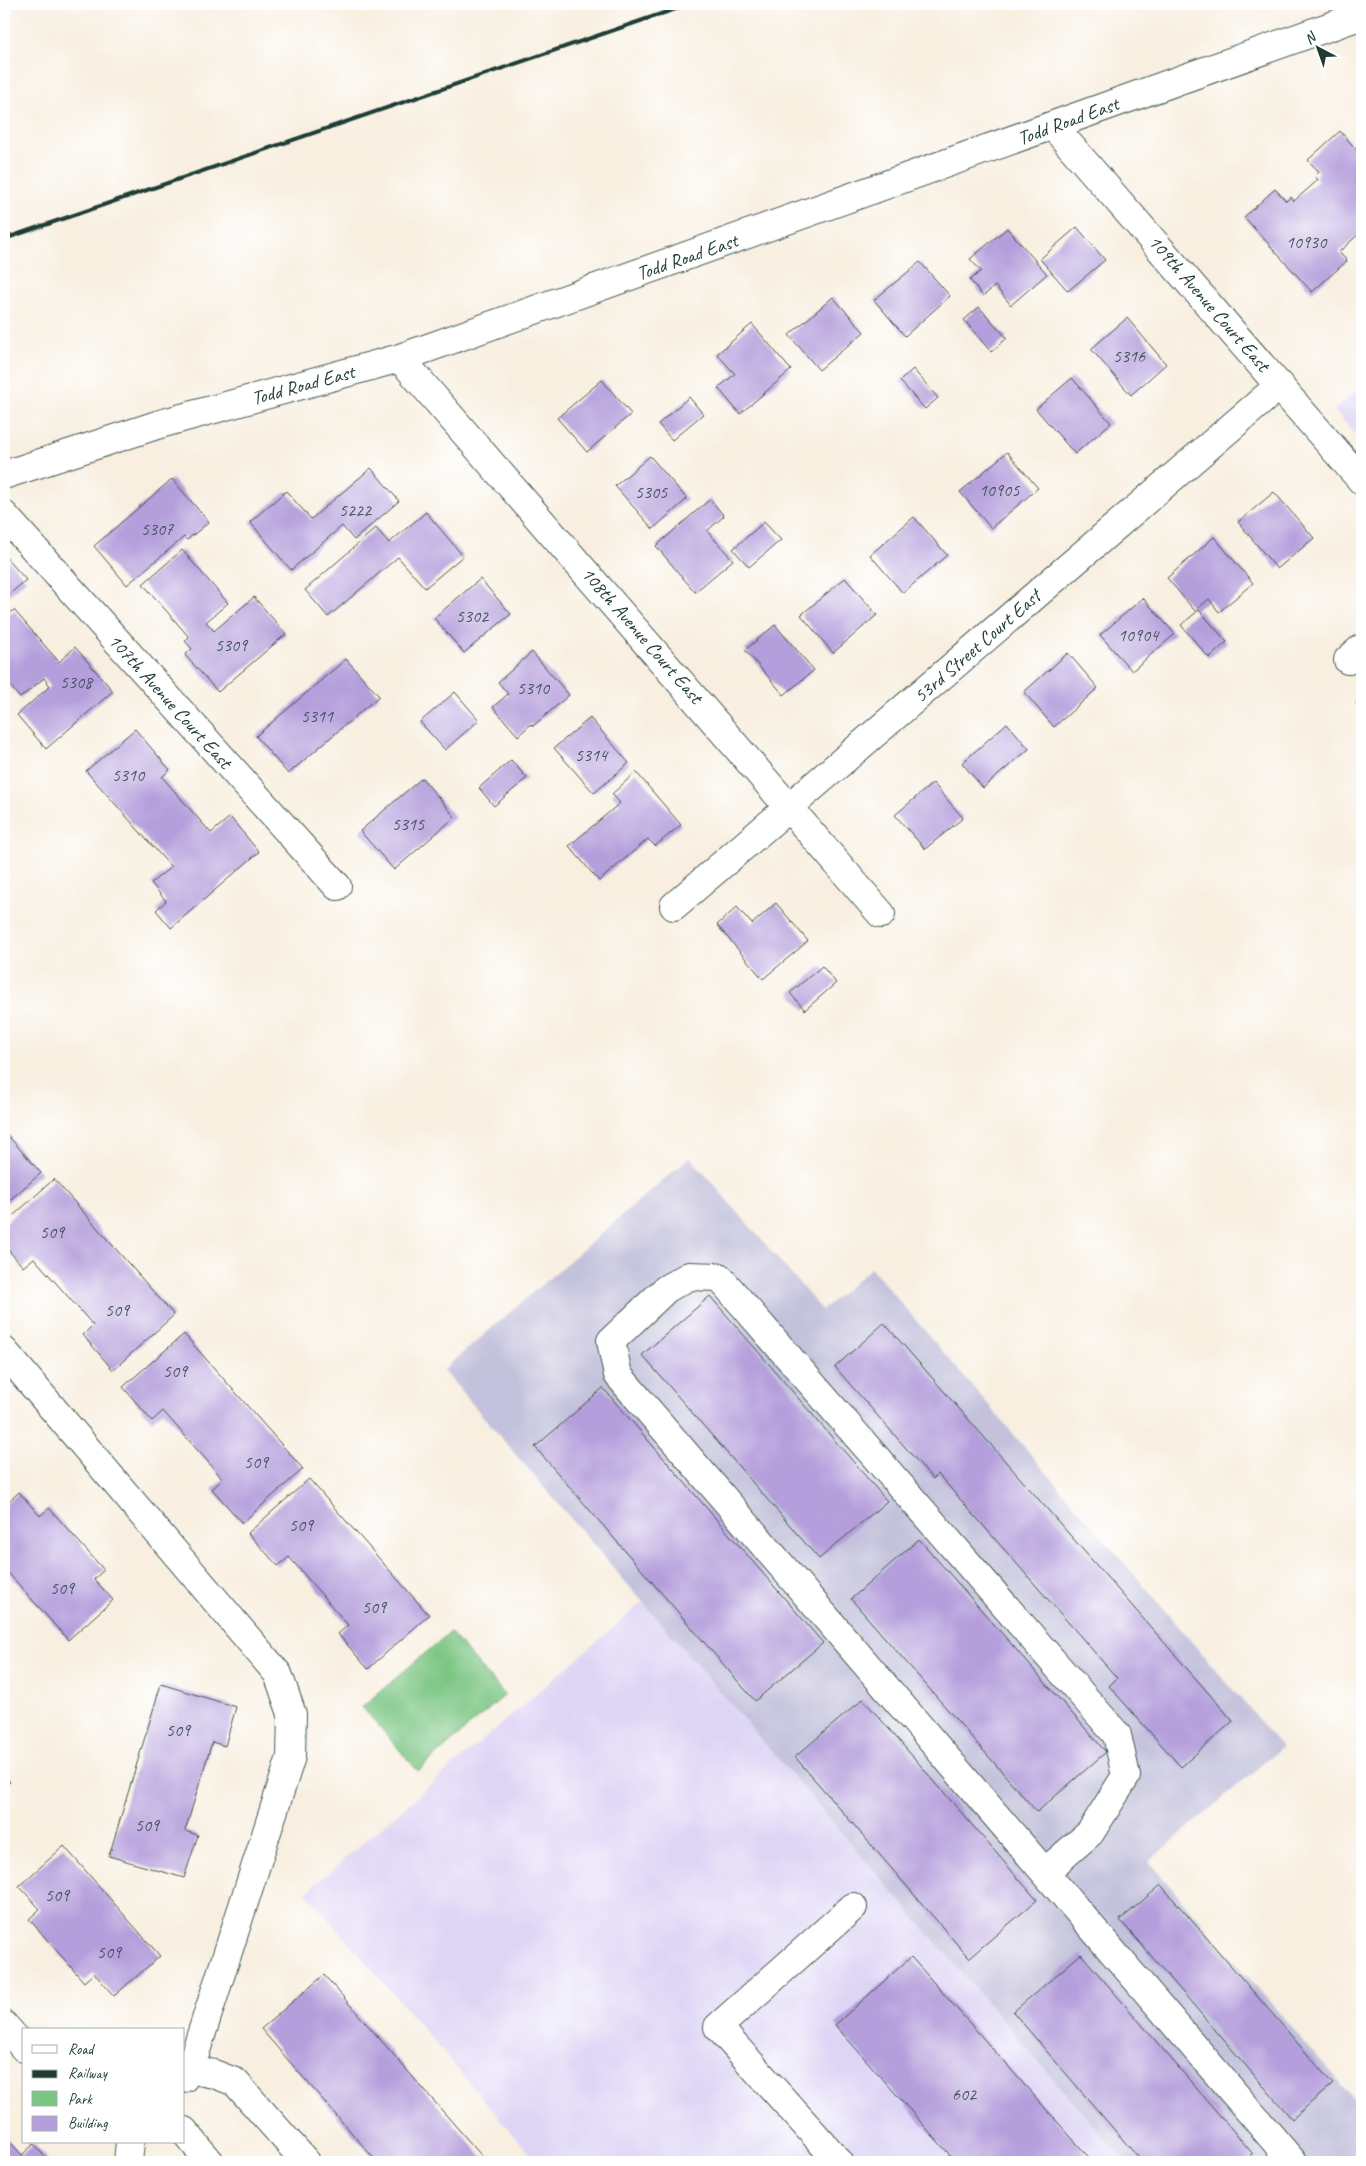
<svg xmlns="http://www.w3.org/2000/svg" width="1366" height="2166" viewBox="0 0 1366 2166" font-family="Caveat,sans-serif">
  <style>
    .built { fill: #ded5f5 }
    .industrial { fill: #c3c1db }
    .green { fill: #7cc683; stroke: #4e825c }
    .building { fill: #b49edb }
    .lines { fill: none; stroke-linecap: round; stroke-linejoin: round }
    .minor-casing { stroke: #40584e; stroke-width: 30 }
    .minor { stroke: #fff; stroke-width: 28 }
    .rail { stroke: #1f3d34; stroke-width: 4 }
    .labels { text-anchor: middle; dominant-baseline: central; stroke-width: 4; stroke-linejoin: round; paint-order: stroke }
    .number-label { font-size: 18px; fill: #44555e }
    .street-label { font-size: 20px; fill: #1f3d34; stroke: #fff }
  </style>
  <rect width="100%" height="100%" fill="#fff"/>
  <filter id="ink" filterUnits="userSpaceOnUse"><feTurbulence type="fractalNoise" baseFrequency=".02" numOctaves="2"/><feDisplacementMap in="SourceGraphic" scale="10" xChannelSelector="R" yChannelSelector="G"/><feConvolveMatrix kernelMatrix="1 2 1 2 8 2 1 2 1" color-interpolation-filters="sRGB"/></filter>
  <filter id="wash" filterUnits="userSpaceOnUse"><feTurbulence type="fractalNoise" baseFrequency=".0096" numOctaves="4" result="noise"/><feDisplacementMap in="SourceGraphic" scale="20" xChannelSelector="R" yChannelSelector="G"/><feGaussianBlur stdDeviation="1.12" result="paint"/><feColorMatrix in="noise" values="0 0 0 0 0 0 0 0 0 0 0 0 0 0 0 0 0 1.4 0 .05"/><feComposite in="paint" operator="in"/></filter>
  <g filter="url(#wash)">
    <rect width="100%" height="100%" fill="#f8efe0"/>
    <!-- built -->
    <path class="built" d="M1362 385V442L1334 410Z
      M643 1602 1125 2162H537L306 1892Z"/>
    <!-- industrial -->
    <path class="industrial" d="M690 1157 822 1310 871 1268 1282 1747 1149 1862 1362 2109V2162H1125L443 1370Z"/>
    <!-- green -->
    <path class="green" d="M450 1632 505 1695 418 1771 362 1707Z"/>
    <g id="blocks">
      <!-- building -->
      <path class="building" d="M1340 131 1362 156V231L1339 252 1347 261 1312 292 1244 217 1275 189 1286 201 1291 197 1294 201 1318 180 1315 176 1319 172 1308 160Z
        M1077 227 1105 260 1068 291 1040 259Z
        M1007 228 1047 274 1011 305 995 286 983 296 970 280 981 271 970 259Z
        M920 262 950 296 905 336 874 300Z
        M833 297 864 332 819 370 789 335Z
        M979 307 1007 338 991 352 964 320Z
        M1127 318 1166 364 1131 395 1091 349Z
        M752 324 791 370 740 414 718 388 735 374 717 354Z
        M913 369 938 398 925 409 900 381Z
        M1072 378 1111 423 1075 454 1036 409Z
        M602 380 631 414 587 452 557 418Z
        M689 397 703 414 672 440 658 424Z
        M1007 452 1038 488 991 528 960 492Z
        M650 456 687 499 653 529 615 486Z
        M371 468 399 501 354 540 342 526 291 570 250 522 286 491 311 519Z
        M172 479 209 522 187 540 184 537 127 585 94 546Z
        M1274 492 1314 538 1277 569 1238 522Z
        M710 499 724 516 707 531 733 560 695 592 656 546Z
        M426 512 463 556 425 588 398 557 328 617 305 590 376 528 389 543Z
        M914 517 947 555 903 593 870 555Z
        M764 522 781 540 749 567 733 549Z
        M1214 537 1253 583 1219 612 1209 599 1195 611 1167 578Z
        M182 550 228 603 206 622 214 631 254 597 286 634 218 692 185 655 192 649 185 641 189 637 143 584Z
        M4 555 26 580 4 599Z
        M845 578 877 615 833 653 801 615Z
        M480 579 511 614 464 653 434 618Z
        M1143 598 1175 634 1132 671 1100 635Z
        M14 610 59 662 75 647 113 691 46 749 17 715 50 686 44 678 20 698 4 679V618Z
        M1199 610 1227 642 1209 658 1181 625Z
        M775 625 814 670 784 695 745 650Z
        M532 652 569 695 533 726 531 724 518 736 493 707 508 694 498 682Z
        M1068 653 1098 688 1054 727 1024 692Z
        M346 659 379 696 288 774 256 736Z
        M455 692 479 720 445 750 420 722Z
        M1362 698V711L1356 703Z
        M590 718 629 763 594 793 554 748Z
        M1007 723 1029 749 983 788 962 763Z
        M135 729 170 770 162 777 211 833 230 817 259 852 171 928 156 910 166 901 151 883 171 867 86 771Z
        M511 760 527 778 494 806 479 788Z
        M636 772 681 825 655 846 648 839 599 881 569 846 620 803 612 794Z
        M422 778 455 817 394 870 360 831Z
        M933 783 963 818 925 849 895 815Z
        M776 903 808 941 763 979 717 925 737 907 752 924Z
        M822 966 836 983 805 1010 790 993Z
        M4 1131 41 1173 4 1205Z
        M54 1179 174 1315 113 1370 83 1335 93 1325 34 1258 23 1267 4 1245V1224Z
        M710 1296 887 1501 819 1559 642 1355Z
        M884 1323 1233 1721 1181 1767 1109 1686 1117 1678 938 1474 933 1479 835 1367Z
        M184 1334 303 1469 242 1523 212 1489 223 1479 163 1411 152 1421 123 1387Z
        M603 1388 823 1643 755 1701 535 1447Z
        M309 1479 429 1615 368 1669 338 1634 348 1625 289 1557 278 1566 248 1533Z
        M19 1492 40 1516 49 1508 104 1570 94 1579 113 1600 68 1640 4 1568V1506Z
        M919 1539 1106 1752 1037 1812 851 1599Z
        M161 1684 236 1707 225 1746 212 1742 185 1831 198 1835 184 1878 109 1856Z
        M863 1699 1037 1900 969 1958 795 1757Z
        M4 1775 10 1782 4 1787Z
        M64 1846 160 1956 114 1996 94 1973 84 1982 29 1919 40 1909 19 1886Z
        M1161 1885 1333 2084 1292 2119 1120 1920Z
        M1081 1954 1253 2154 1243 2162H1142L1013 2012Z
        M911 1957 1093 2162H956L835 2025Z
        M324 1975 487 2162H377L261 2029Z
        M4 2135 22 2155 34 2144 49 2162H4Z"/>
    </g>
  </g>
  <g filter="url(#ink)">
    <use href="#blocks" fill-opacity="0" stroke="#40584e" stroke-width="1"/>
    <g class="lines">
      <defs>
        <path id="minor" d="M1054 127 1362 481
          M400 358 881 914
          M4 475 160 424 400 358 1362 15
          M4 515 337 886
          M1348 660 1362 648
          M674 906 1280 385
          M4 1351 278 1674 292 1714 291 1757 192 2063 184 2078
          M1045 1872 1090 1833 1126 1776 1117 1735 719 1277 689 1276 666 1289 611 1341 618 1375 1293 2162
          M4 2025 24 2048
          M189 2069 214 2074 235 2082 306 2162
          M184 2131 210 2162
          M128 2162 130 2142
          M839 2162 718 2027 853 1907"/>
      </defs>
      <!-- minor casing -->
      <use href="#minor" class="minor-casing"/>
      <!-- minor -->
      <use href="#minor" class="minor"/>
      <!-- rail -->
      <path class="rail" d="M4 239 690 4"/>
    </g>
  </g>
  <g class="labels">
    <!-- number labels -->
    <g class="number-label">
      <text x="1306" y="242">10930</text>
      <text x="1129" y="356">5316</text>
      <text x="999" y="490">10905</text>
      <text x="651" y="492">5305</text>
      <text x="355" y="510">5222</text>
      <text x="157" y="529">5307</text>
      <text x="472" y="616">5302</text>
      <text x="1138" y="635">10904</text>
      <text x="231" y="645">5309</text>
      <text x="76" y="682">5308</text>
      <text x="533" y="688">5310</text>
      <text x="317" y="716">5311</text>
      <text x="591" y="755">5314</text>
      <text x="128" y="775">5310</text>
      <text x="408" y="824">5315</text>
      <text x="52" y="1232">509</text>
      <text x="117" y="1310">509</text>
      <text x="175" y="1371">509</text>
      <text x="256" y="1462">509</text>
      <text x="301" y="1525">509</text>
      <text x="62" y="1588">509</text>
      <text x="374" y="1607">509</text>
      <text x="178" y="1730">509</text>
      <text x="147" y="1825">509</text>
      <text x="57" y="1895">509</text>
      <text x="109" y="1952">509</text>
      <text x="964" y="2094">602</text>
    </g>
    <!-- street labels -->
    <g class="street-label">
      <text transform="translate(1068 121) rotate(-20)">Todd Road East</text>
      <text transform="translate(687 257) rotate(-19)">Todd Road East</text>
      <text transform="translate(1209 303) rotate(49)">109th Avenue Court East</text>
      <text transform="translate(303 385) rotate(-15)">Todd Road East</text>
      <text transform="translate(642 635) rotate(49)">108th Avenue Court East</text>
      <text transform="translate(977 646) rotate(-41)">53rd Street Court East</text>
      <text transform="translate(170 701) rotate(48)">107th Avenue Court East</text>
    </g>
  </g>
  <!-- margin -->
  <rect width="1366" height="2166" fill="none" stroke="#fff" stroke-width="20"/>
  <!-- legend -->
  <rect x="22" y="2028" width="162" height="115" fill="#ffffff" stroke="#a5b1ae"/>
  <rect x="32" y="2045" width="25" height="8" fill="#ffffff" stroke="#a5b1ae"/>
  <text x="68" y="2054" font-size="15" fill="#1f3d34">Road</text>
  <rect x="32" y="2070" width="25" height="8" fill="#1f3d34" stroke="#a5b1ae"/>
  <text x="68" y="2078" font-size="15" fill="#1f3d34">Railway</text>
  <rect x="32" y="2091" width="25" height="15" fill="#7cc683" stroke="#a5b1ae"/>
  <text x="68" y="2104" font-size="15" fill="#1f3d34">Park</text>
  <rect x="32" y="2116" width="25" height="15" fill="#b49edb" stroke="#a5b1ae"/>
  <text x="68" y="2128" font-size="15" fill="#1f3d34">Building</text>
  <!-- north arrow -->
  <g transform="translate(1318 48) rotate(319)" stroke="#ffffff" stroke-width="4" paint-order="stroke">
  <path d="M0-4L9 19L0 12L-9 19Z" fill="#1f3d34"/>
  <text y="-8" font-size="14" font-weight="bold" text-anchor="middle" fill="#1f3d34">N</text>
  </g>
</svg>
